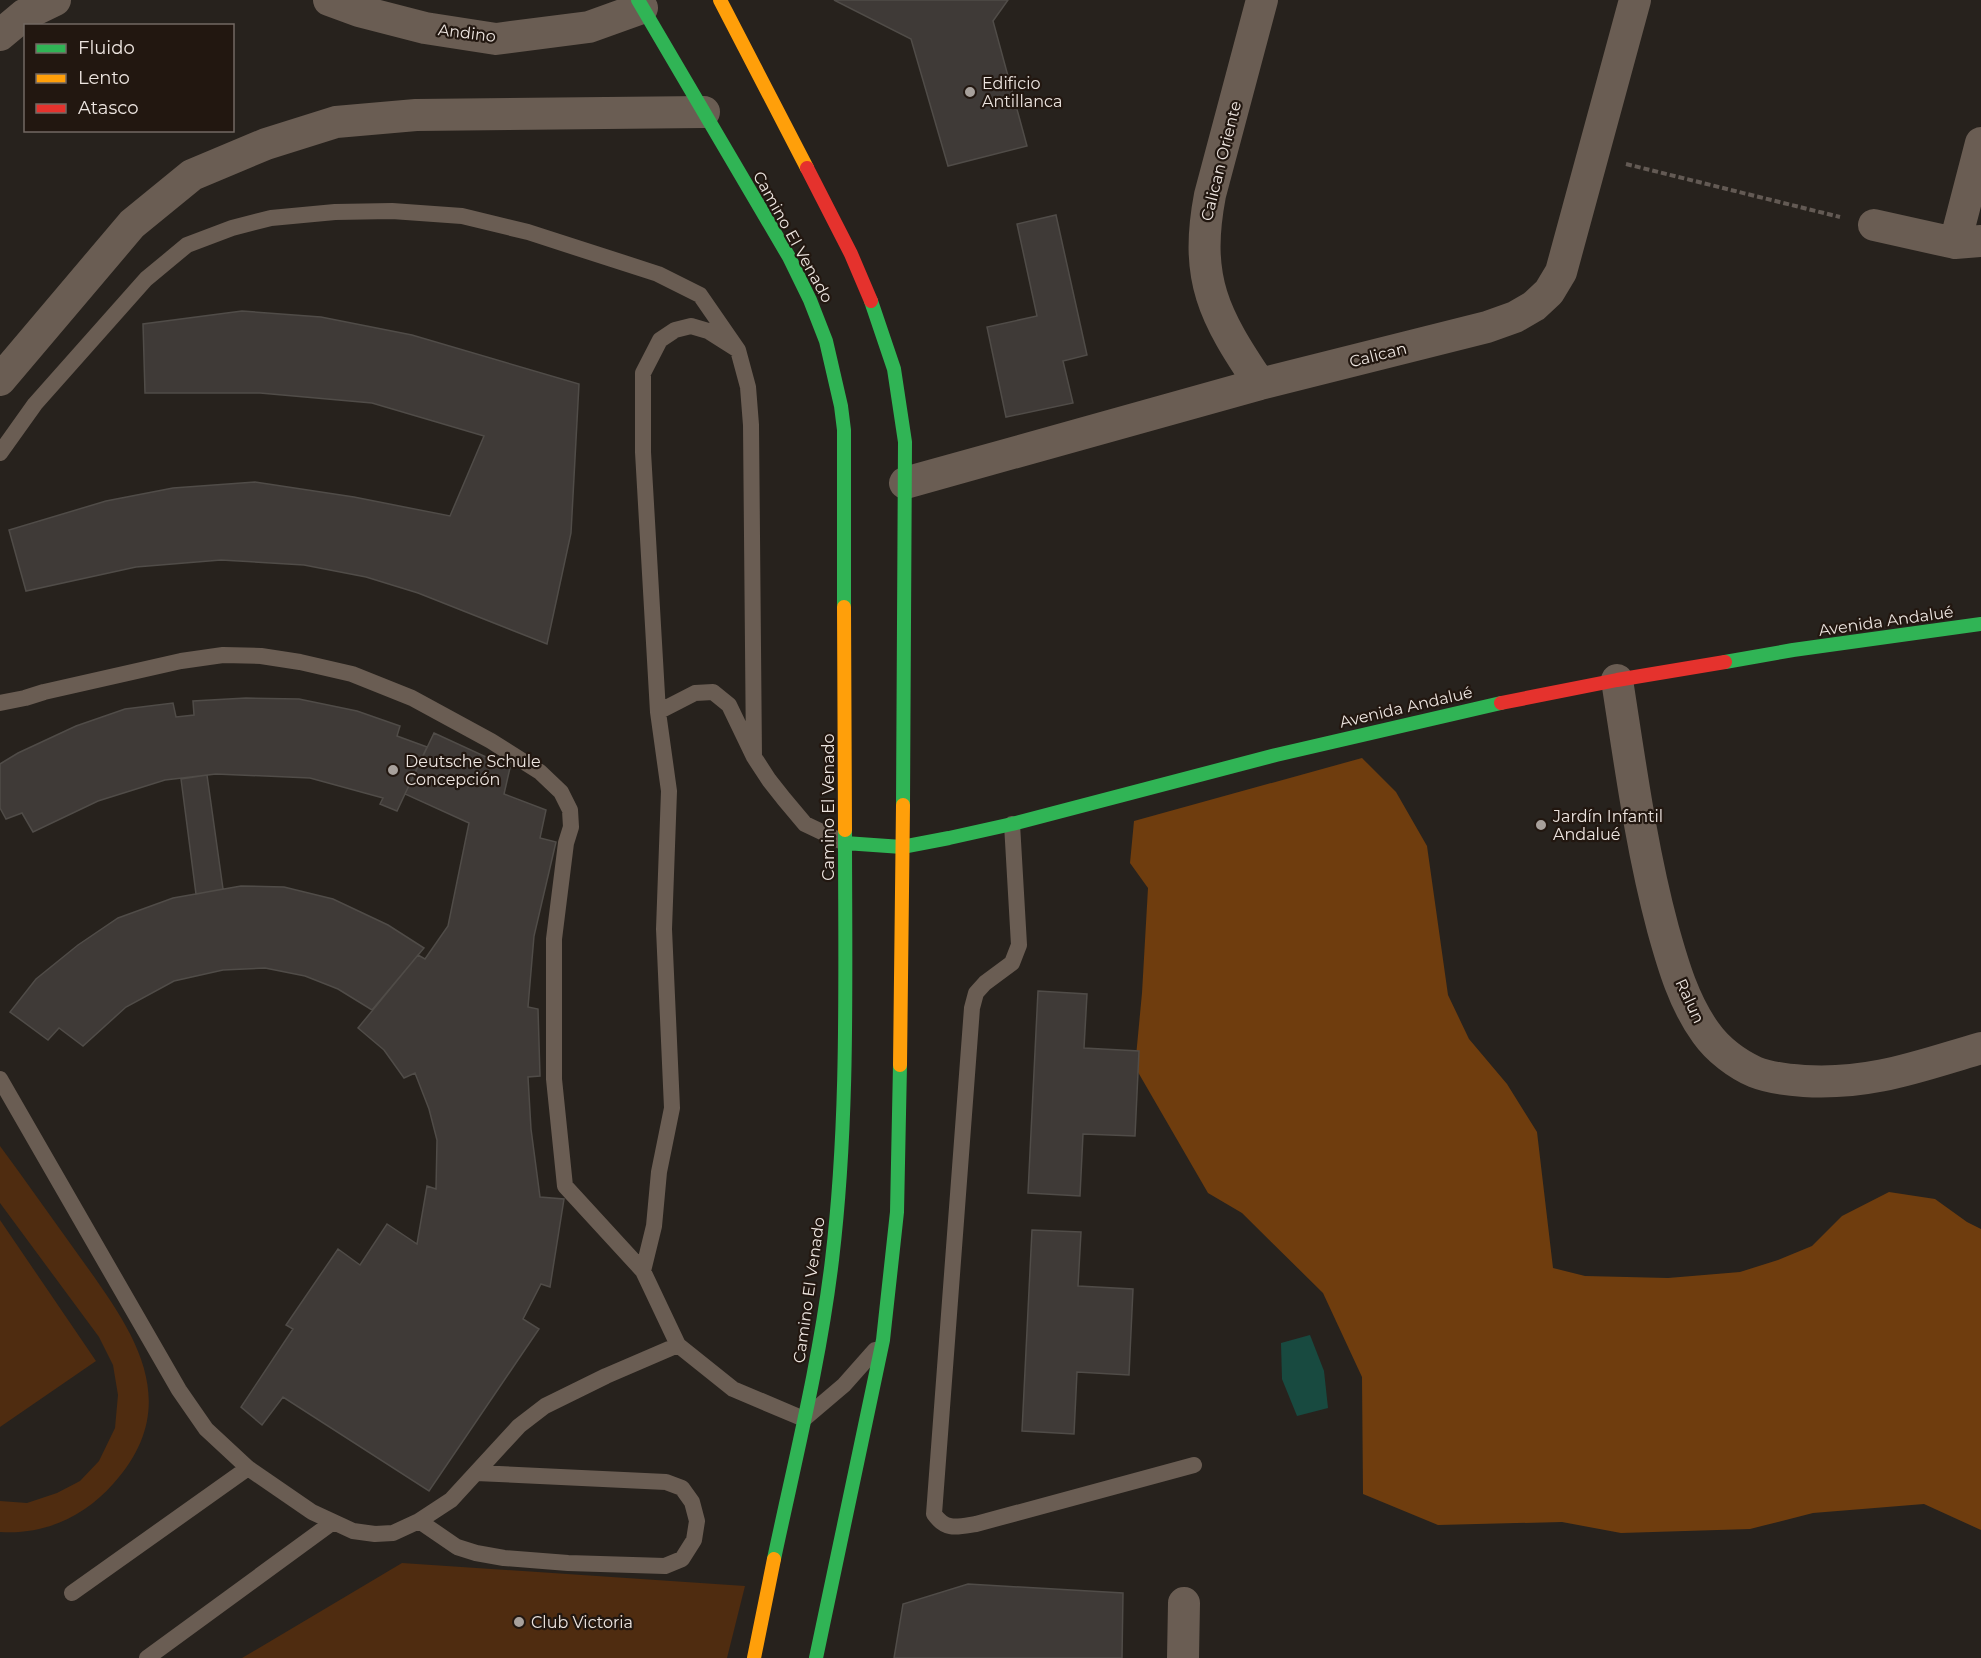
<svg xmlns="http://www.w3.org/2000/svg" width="1981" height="1658" viewBox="0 0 1981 1658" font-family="Montserrat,sans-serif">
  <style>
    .green { fill: #4f2c10 }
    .forest { fill: #6f3d0e }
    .water { fill: #184a40 }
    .building { fill: #3f3a37; stroke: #504c48; stroke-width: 1.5 }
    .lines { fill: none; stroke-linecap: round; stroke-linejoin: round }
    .path { stroke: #635a54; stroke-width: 4; stroke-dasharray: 6 3; stroke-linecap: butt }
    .lane { stroke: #6a5d53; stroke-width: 16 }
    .street { stroke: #6a5d53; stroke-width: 32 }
    .fast { stroke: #30b455; stroke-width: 14 }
    .slow { stroke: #ff9f0a; stroke-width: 14 }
    .jam { stroke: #e5322d; stroke-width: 14 }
    .poi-dot { fill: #a8a19c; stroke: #221710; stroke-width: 2 }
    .labels { text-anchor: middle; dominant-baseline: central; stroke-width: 4.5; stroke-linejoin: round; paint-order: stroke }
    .street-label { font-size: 16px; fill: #ede5e0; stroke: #221710 }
    .poi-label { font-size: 16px; fill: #ede5e0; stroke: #221710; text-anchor: start }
  </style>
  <rect width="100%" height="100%" fill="#27221d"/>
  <!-- green -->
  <path class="green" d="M0 1146C26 1181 51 1217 77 1253 130 1327 188 1401 113 1484 84 1517 44 1535 0 1532V1501L27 1503 57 1493 80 1481 99 1461 115 1428 118 1395 113 1365 99 1337 0 1203Z
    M0 1220 96 1361 0 1427Z
    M402 1563 745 1586 727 1658H242Z"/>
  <!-- forest -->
  <path class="forest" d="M1362 758 1396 792 1427 846 1448 995 1469 1039 1507 1084 1537 1132 1553 1268 1585 1276 1668 1278 1740 1272 1778 1260 1812 1246 1842 1216 1889 1192 1935 1199 1967 1222 1981 1229V1530L1924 1504 1813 1513 1750 1529 1621 1533 1562 1522 1438 1525 1363 1494 1362 1377 1323 1293 1242 1213 1208 1193 1135 1067 1142 993 1148 888 1130 863 1134 821Z"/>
  <!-- water -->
  <path class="water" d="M1310 1335 1324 1371 1328 1408 1297 1416 1282 1379 1281 1343Z"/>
  <!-- building -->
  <path class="building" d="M834 0H1008L993 21 1027 146 948 166 911 39Z
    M1056 215 1087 355 1063 361 1073 403 1006 417 987 327 1037 316 1017 224Z
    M242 311 321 317 412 335 579 384 571 533 547 644 418 593 366 577 304 565 221 560 136 567 26 591 9 530 106 501 173 488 255 482 354 497 450 516 484 436 372 403 260 393H145L143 324Z
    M246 698 299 699 357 711 400 726 397 736 427 747 397 811 380 804 383 798 310 778 216 774 165 780 98 801 33 832 22 813 6 819 0 808V764L18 753 76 726 125 709 173 703 176 717 194 715 193 701Z
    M434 733 510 768 504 794 546 810 540 838 556 842 534 936 528 1007 538 1009 540 1076 528 1077 531 1129 540 1197 564 1199 550 1287 541 1284 523 1319 539 1329 429 1491 283 1397 262 1425 241 1407 293 1329 286 1325 338 1249 360 1265 387 1224 417 1244 427 1186 436 1189 437 1140 429 1109 415 1073 404 1078 384 1050 358 1028 418 955 425 959 448 926 469 823 405 794Z
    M207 775 223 889 196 894 181 779Z
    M241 886 284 887 333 899 388 925 424 948 372 1010 338 989 305 976 265 968 223 970 174 981 126 1007 83 1046 59 1028 48 1040 10 1012 36 979 78 945 118 918 173 898Z
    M1038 991 1087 994 1084 1048 1139 1051 1135 1136 1083 1134 1080 1196 1028 1193Z
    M1032 1230 1081 1232 1078 1286 1133 1289 1129 1375 1077 1372 1074 1434 1022 1431Z
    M968 1584 1123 1593 1122 1658H894L903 1604Z"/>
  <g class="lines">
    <!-- path -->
    <path class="path" d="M1626 164 1840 217"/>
    <!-- lane -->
    <path class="lane" d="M738 350 708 331 691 326 675 330 660 340 643 373V452L658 712 669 791 664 929 672 1108 659 1172 654 1226 643 1271 678 1345 733 1389 804 1419 844 1385 875 1350
      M0 453 35 404 146 279 187 245 232 228 271 218 335 212 392 211 462 216 528 232 658 274 700 295 738 350 748 387 751 425 754 757
      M0 703 25 698 44 692 181 661 223 655 261 656 300 662 352 674 412 698 491 741 540 772 561 792 570 810 571 827 566 843 554 939V1079L565 1186 643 1271
      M658 712 695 693 713 692 729 705 754 757 769 780 784 799 805 824 845 843
      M1012 824 1019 945 1012 963 985 983 976 993 972 1008 934 1514C946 1531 957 1527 976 1524L1194 1465
      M0 1079 179 1390 206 1429 248 1468 312 1512 353 1531 375 1534 393 1533 419 1521 451 1500 519 1426 545 1406 606 1376 678 1345
      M419 1521 457 1547 476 1553 504 1558 568 1563 665 1566 682 1559 694 1540 697 1521 692 1502 682 1488 666 1482 476 1473
      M72 1593 248 1468
      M147 1658 333 1522"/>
    <!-- street -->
    <path class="street" d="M329 0 359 11 425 28 496 39 589 27 642 8
      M0 35 24 15 55 0
      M1874 225 1955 243 1981 241
      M1955 243 1981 143
      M0 380 132 224 192 175 266 144 336 122 416 115 704 112
      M1260 384C1214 316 1194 279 1210 195L1262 0
      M905 483 1260 384 1487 327 1515 317 1534 306 1549 292 1561 272 1635 0
      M1617 680C1630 763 1641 847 1663 929 1673 965 1684 1003 1706 1033 1718 1050 1737 1064 1755 1072 1770 1078 1789 1080 1804 1081 1871 1085 1919 1066 1981 1048
      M1183 1658 1184 1603"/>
    <!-- fast -->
    <path class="fast" d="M638 0 789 257 810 300 826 341 841 406 844 430V607
      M871 301 894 369 905 442 903 805
      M1725 662 1793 650 1981 624
      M845 843 902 847 949 838 1012 824 1276 755 1501 703
      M774 1559C795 1460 820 1361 832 1260 849 1118 845 974 845 830
      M816 1658 883 1340 897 1212 900 1065"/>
    <!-- slow -->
    <path class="slow" d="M720 0 807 168
      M844 607 845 830
      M900 1065 903 805
      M754 1658 774 1559"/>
    <!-- jam -->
    <path class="jam" d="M807 168 851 254 871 301
      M1501 703 1617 680 1725 662"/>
  </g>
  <!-- markers -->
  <g class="poi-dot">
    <circle cx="970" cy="92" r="6"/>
    <circle cx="393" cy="770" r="6"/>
    <circle cx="1541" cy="825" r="6"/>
    <circle cx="519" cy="1622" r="6"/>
  </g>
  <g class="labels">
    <!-- street labels -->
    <g class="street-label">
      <text transform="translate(467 33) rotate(7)">Andino</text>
      <text transform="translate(1221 161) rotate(-76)">Calican Oriente</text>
      <text transform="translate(793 237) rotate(61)">Camino El Venado</text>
      <text transform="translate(1378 355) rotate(-14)">Calican</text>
      <text transform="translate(1886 621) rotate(-8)">Avenida Andalué</text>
      <text transform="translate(1406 707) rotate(-13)">Avenida Andalué</text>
      <text transform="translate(828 807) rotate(-90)">Camino El Venado</text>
      <text transform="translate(1690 1001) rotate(65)">Ralun</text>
      <text transform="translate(809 1290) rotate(-82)">Camino El Venado</text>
    </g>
    <!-- poi labels -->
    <g class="poi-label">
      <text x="982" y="83">Edificio<tspan x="982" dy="18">Antillanca</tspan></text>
      <text x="405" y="761">Deutsche Schule<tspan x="405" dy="18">Concepción</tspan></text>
      <text x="1553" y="816">Jardín Infantil<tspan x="1553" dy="18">Andalué</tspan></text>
      <text x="531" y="1622">Club Victoria</text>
    </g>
  </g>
  <!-- legend -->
  <rect x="24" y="24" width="210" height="108" fill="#221710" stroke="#736963" stroke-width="1.5"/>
  <rect x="36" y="44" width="30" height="9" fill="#30b455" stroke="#736963" stroke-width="1.5"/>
  <text x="78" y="54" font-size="18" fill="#ede5e0">Fluido</text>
  <rect x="36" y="74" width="30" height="9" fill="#ff9f0a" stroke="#736963" stroke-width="1.5"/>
  <text x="78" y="84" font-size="18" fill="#ede5e0">Lento</text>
  <rect x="36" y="104" width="30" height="9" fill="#e5322d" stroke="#736963" stroke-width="1.5"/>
  <text x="78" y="114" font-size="18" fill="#ede5e0">Atasco</text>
</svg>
